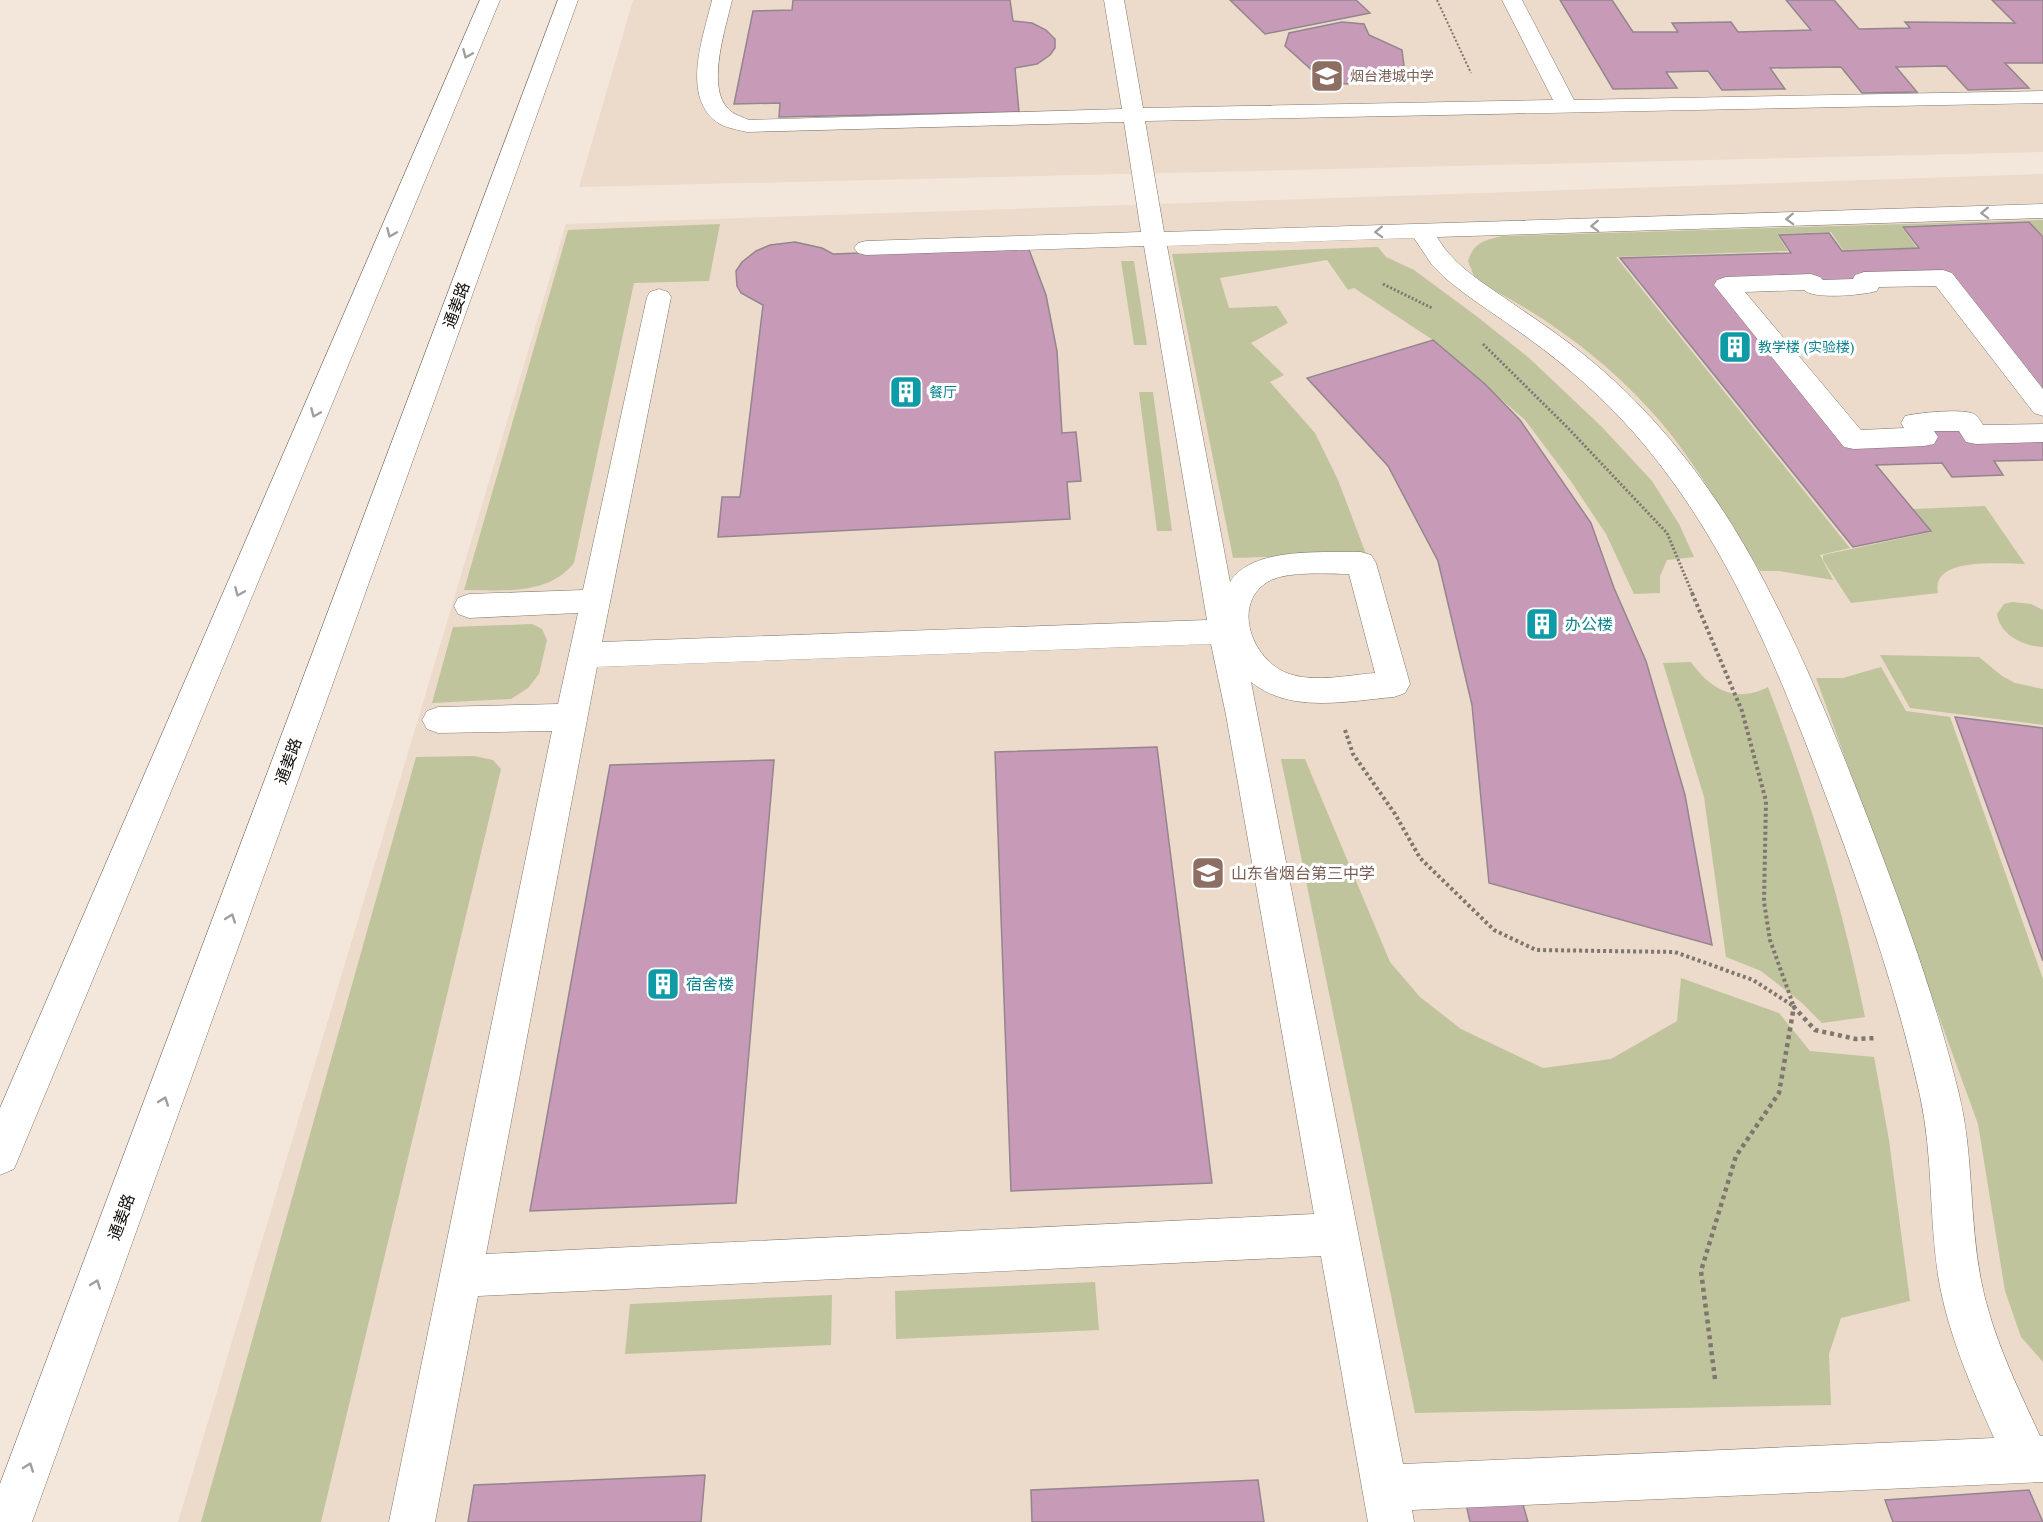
<svg xmlns="http://www.w3.org/2000/svg" width="2043" height="1522" viewBox="0 0 2043 1522" font-family="Lora,'Noto Sans SC',serif">
  <style>
    .built { fill: #ecdaca }
    .green { fill: #c0c49d }
    .building { fill: #c79ab7; stroke: #93868e; stroke-width: 1.5 }
    .lines { fill: none; stroke-linecap: round; stroke-linejoin: round }
    .minor-casing { stroke: #80766c; stroke-width: 1 }
    .path-far3 { stroke: #7e766f; stroke-width: 2; stroke-dasharray: 2 2; stroke-linecap: butt }
    .path-far2 { stroke: #7e766f; stroke-width: 3; stroke-dasharray: 2 2; stroke-linecap: butt }
    .path-far1 { stroke: #7e766f; stroke-width: 4; stroke-dasharray: 3 3; stroke-linecap: butt }
    .path { stroke: #7e766f; stroke-width: 4.5; stroke-dasharray: 4 4; stroke-linecap: butt }
    .minor { fill: #fff; fill-rule: evenodd }
    .oneway { stroke: #a09f9d }
    .labels { text-anchor: middle; dominant-baseline: central; stroke-width: 6; stroke-linejoin: round; paint-order: stroke }
    .far-education-label { font-size: 14px; fill: #785e54; stroke: #fff; text-anchor: start }
    .far-culture-label { font-size: 14px; fill: #0d838f; stroke: #fff; text-anchor: start }
    .street-label { font-size: 16px; fill: #110e0a; stroke: #fff }
    .culture-label { font-size: 16px; fill: #0d838f; stroke: #fff; text-anchor: start }
    .education-label { font-size: 16px; fill: #785e54; stroke: #fff; text-anchor: start }
  </style>
  <rect width="100%" height="100%" fill="#f3e7dc"/>
  <!-- built -->
  <path class="built" d="M633 0H2043V152L579 187Z
    M2043 174V1522H178L566 224Z"/>
  <!-- green -->
  <path class="green" d="M2043 220V236L2029 221 1901 226 1917 248 1843 250 1831 232 1777 234 1788 251 1616 257 1850 548 1820 555 1833 580 1779 571H1760C1732 526 1705 479 1673 437 1624 374 1554 320 1482 284L1474 276 1468 261C1474 242 1485 240 1503 236Z
    M720 224 709 281 634 283 574 563C547 596 503 590 464 590L568 230Z
    M1378 247 1386 257 1414 270 1475 315 1528 357 1602 427 1652 481 1679 524 1694 557 1667 560 1660 576V593L1634 594 1606 534 1570 480 1525 420 1433 340 1354 288 1348 290 1327 260 1220 278 1229 308 1277 306 1288 323 1251 343 1284 375 1270 382 1315 433 1338 480 1366 554 1233 558 1172 254Z
    M1121 261H1134L1147 345H1134Z
    M1139 392H1153L1172 531H1157Z
    M1985 506 2025 564C2002 564 1930 556 1938 593L1851 603 1823 560V555L1931 532 1913 509Z
    M2012 602 2031 604 2043 610V647C2023 646 2000 635 1997 614L2004 604Z
    M532 624 542 629 547 640 539 674 528 688 511 699 432 703 453 627Z
    M1880 655 1979 657 2002 676 2015 683 2043 689V725L1910 708Z
    M1691 662C1710 689 1735 704 1768 687 1809 794 1842 904 1865 1017L1822 1023 1802 1003 1761 971 1726 957 1704 797 1663 663Z
    M1881 667 1906 711 1950 717 2043 979V1362L2021 1337 2005 1291 1978 1124 1816 678H1843Z
    M474 756 493 760 501 769 321 1522H201L416 757Z
    M1281 759H1305L1390 962 1420 997 1461 1029 1543 1068 1611 1059 1677 1021 1681 978 1779 1013 1810 1051 1874 1057 1889 1140 1910 1301 1841 1318 1829 1354 1831 1405 1415 1413Z
    M1095 1282 1099 1330 896 1339 895 1291Z
    M832 1295 831 1345 625 1354 630 1304Z"/>
  <!-- building -->
  <path class="building" d="M793 0H1010L1013 21 1032 23 1046 30 1055 39V48L1050 55 1037 64 1015 68 1019 112 779 117 780 103 734 104 753 11 792 10Z
    M1230 0H1356L1370 13 1265 34Z
    M1560 0H1612L1633 32H1678L1672 23 1731 22 1738 32 1811 30 1786 0H1834L1859 29 1910 28 1905 22 2015 23 1992 0H2043V63H2005L2029 88 1968 90 1946 66 1896 67 1917 92 1862 93 1841 67 1770 68 1785 89 1722 90 1708 71 1666 72 1677 88 1613 89Z
    M1342 22 1364 24 1369 35 1402 50 1404 66 1347 84 1325 82 1285 46 1289 33Z
    M2029 222 2043 237V407L1943 278 1726 285 1854 440 1924 437 1914 423 1966 421 1976 435 2043 433V460L1994 461 2003 475 1952 477 1942 463 1876 465 1931 531 1853 547 1620 258 1791 253 1779 235 1829 233 1842 251 1919 248 1903 227Z
    M795 242 822 248 833 254 1028 247 1046 295 1057 351 1062 433 1076 432 1081 481 1067 482 1070 519 718 537 722 497H740L763 305 741 293 737 286 736 271 742 262 756 251 770 245Z
    M1433 340 1485 384 1520 420 1591 523 1614 588 1646 661 1685 795 1712 945 1489 883 1472 705 1438 561 1388 466 1307 378Z
    M1955 717 2043 728V961Z
    M1157 747 1212 1183 1011 1191 995 752Z
    M774 760 736 1203 530 1211 610 765Z
    M705 1475 701 1522H468L474 1485Z
    M1258 1480 1264 1522H1032L1031 1490Z
    M2029 1490 2043 1522H1893L1885 1500Z
    M1522 1501 1528 1522H1470L1466 1504Z"/>
  <g class="lines">
    <defs>
      <path id="minor" d="M480 0H500L14 1169 0 1175V1108Z
        M558 0H578L32 1522H0V1484Z
        M712 0H732C726 27 708 81 725 105 731 114 740 116 749 120L1122 109 1104 0H1124L1143 108 1553 100 1502 0H1522L1574 100 2043 91V103L1145 121 1164 232 2043 204V218L1437 237C1455 268 1487 285 1515 305 1540 322 1565 339 1588 358 1662 419 1720 496 1764 581 1804 657 1836 736 1867 816 1902 907 1936 999 1959 1094 1974 1155 1969 1219 1981 1280 1992 1336 2017 1386 2040 1436H2043V1482L1412 1510 1414 1522H1368L1321 1256 478 1296 435 1522H389L552 731 438 733 427 729 422 720 427 711 438 707 558 704 578 613 469 618 458 614 454 606 458 598 469 594 583 590 647 297 650 292 659 289 668 292 671 297 602 642 1207 620 1144 246 866 255 858 253 854 248 858 243 866 241 1141 232 1124 122 747 132C739 130 727 128 720 124 679 99 704 35 712 0ZM1414 238 1432 265 1444 277C1466 296 1490 311 1514 328 1554 356 1592 387 1625 423 1727 534 1781 676 1833 815 1867 907 1899 1000 1920 1096 1933 1155 1929 1215 1938 1275 1947 1332 1971 1386 1994 1438L1403 1464 1251 682C1291 714 1347 701 1394 697L1405 693 1410 684 1376 563 1371 555 1361 552C1324 553 1252 546 1230 582L1167 246ZM1349 574 1375 673C1349 675 1318 682 1293 675 1253 665 1228 602 1271 580 1290 571 1329 574 1349 574ZM1211 644 1226 715 1314 1214 486 1254 597 667Z
        M1943 270 1952 273 2043 389V416L2034 413 1936 286 1879 287 1877 291C1863 295 1814 300 1804 290L1745 292 1861 430 1904 428 1901 423 1905 416C1917 413 1963 408 1974 414 1978 416 1981 422 1983 425L2043 424V442L1976 444 1966 442 1959 431H1934L1938 437 1934 444 1924 446 1854 449 1844 447 1714 285 1717 280 1726 277 1811 274 1820 277 1823 280 1853 279 1855 275 1864 272Z"/>
    </defs>
    <!-- minor casing -->
    <use href="#minor" class="minor-casing"/>
    <!-- path-far3 -->
    <path class="path-far3" d="M1437 0 1471 73"/>
    <!-- path-far2 -->
    <path class="path-far2" d="M1383 284 1432 308
      M1483 344 1568 428 1667 533 1693 595"/>
    <!-- path-far1 -->
    <path class="path-far1" d="M1692 593 1742 711 1766 801 1764 902 1770 940 1794 1007
      M1345 730 1353 754 1395 814 1420 858 1494 930 1536 950 1675 952 1753 980 1795 1007"/>
    <!-- path -->
    <path class="path" d="M1793 1006 1815 1030 1856 1039 1877 1038
      M1715 1379 1701 1271 1736 1156 1779 1093 1794 1006"/>
    <!-- minor -->
    <use href="#minor" class="minor"/>
  </g>
  <!-- one-way arrows -->
  <defs><path id="oneway-chevron" d="M-2-3.5L2.5 0L-2 3.5" fill="none" stroke-width="1.6" stroke-linecap="round" stroke-linejoin="round" transform="scale(1.5)"/></defs>
  <g class="oneway">
    <use href="#oneway-chevron" transform="translate(467 54) rotate(113)"/>
    <use href="#oneway-chevron" transform="translate(1985 213) rotate(178)"/>
    <use href="#oneway-chevron" transform="translate(1790 219) rotate(178)"/>
    <use href="#oneway-chevron" transform="translate(1595 226) rotate(178)"/>
    <use href="#oneway-chevron" transform="translate(1379 232) rotate(178)"/>
    <use href="#oneway-chevron" transform="translate(391 233) rotate(113)"/>
    <use href="#oneway-chevron" transform="translate(315 413) rotate(113)"/>
    <use href="#oneway-chevron" transform="translate(239 592) rotate(113)"/>
    <use href="#oneway-chevron" transform="translate(231 918) rotate(-70)"/>
    <use href="#oneway-chevron" transform="translate(164 1101) rotate(-70)"/>
    <use href="#oneway-chevron" transform="translate(96 1284) rotate(-70)"/>
    <use href="#oneway-chevron" transform="translate(29 1467) rotate(-70)"/>
  </g>
  <!-- icons -->
  <defs>
    <symbol id="school-square" viewBox="-11 -11 22 22"><rect x="-9" y="-9" width="18" height="18" rx="4" fill="#8d6e63" stroke="#fff"/><path d="M0-5L7-2L0 1L-7-2ZM-4 1L0 2.5L4 1V4Q0 6-4 4Z" fill="#fff"/></symbol>
    <symbol id="building-square" viewBox="-11 -11 22 22"><rect x="-9" y="-9" width="18" height="18" rx="4" fill="#0f9aa8" stroke="#fff"/><path d="M-4-6H4V6H1V3H-1V6H-4ZM-2.5-4.3h1.7v1.8h-1.7ZM.8-4.3h1.7v1.8H.8ZM-2.5-1h1.7V.8h-1.7ZM.8-1h1.7V.8H.8Z" fill="#fff"/></symbol>
  </defs>
  <g fill-rule="evenodd">
    <use href="#school-square" x="1308" y="57" width="38" height="38"/>
    <use href="#building-square" x="1716" y="328" width="38" height="38"/>
    <use href="#building-square" x="887" y="373" width="38" height="38"/>
    <use href="#building-square" x="1523" y="605" width="38" height="38"/>
    <use href="#school-square" x="1189" y="854" width="38" height="38"/>
    <use href="#building-square" x="644" y="965" width="38" height="38"/>
  </g>
  <g class="labels">
    <!-- far-education labels -->
    <g class="far-education-label">
      <text x="1350" y="76">烟台港城中学</text>
    </g>
    <!-- far-culture labels -->
    <g class="far-culture-label">
      <text x="1758" y="347">教学楼 (实验楼)</text>
      <text x="929" y="392">餐厅</text>
    </g>
    <!-- street labels -->
    <g class="street-label">
      <text transform="translate(456 305) rotate(-70)">通姜路</text>
      <text transform="translate(288 761) rotate(-70)">通姜路</text>
      <text transform="translate(121 1217) rotate(-70)">通姜路</text>
    </g>
    <!-- culture labels -->
    <g class="culture-label">
      <text x="1565" y="624">办公楼</text>
      <text x="686" y="984">宿舍楼</text>
    </g>
    <!-- education labels -->
    <g class="education-label">
      <text x="1231" y="873">山东省烟台第三中学</text>
    </g>
  </g>
</svg>
